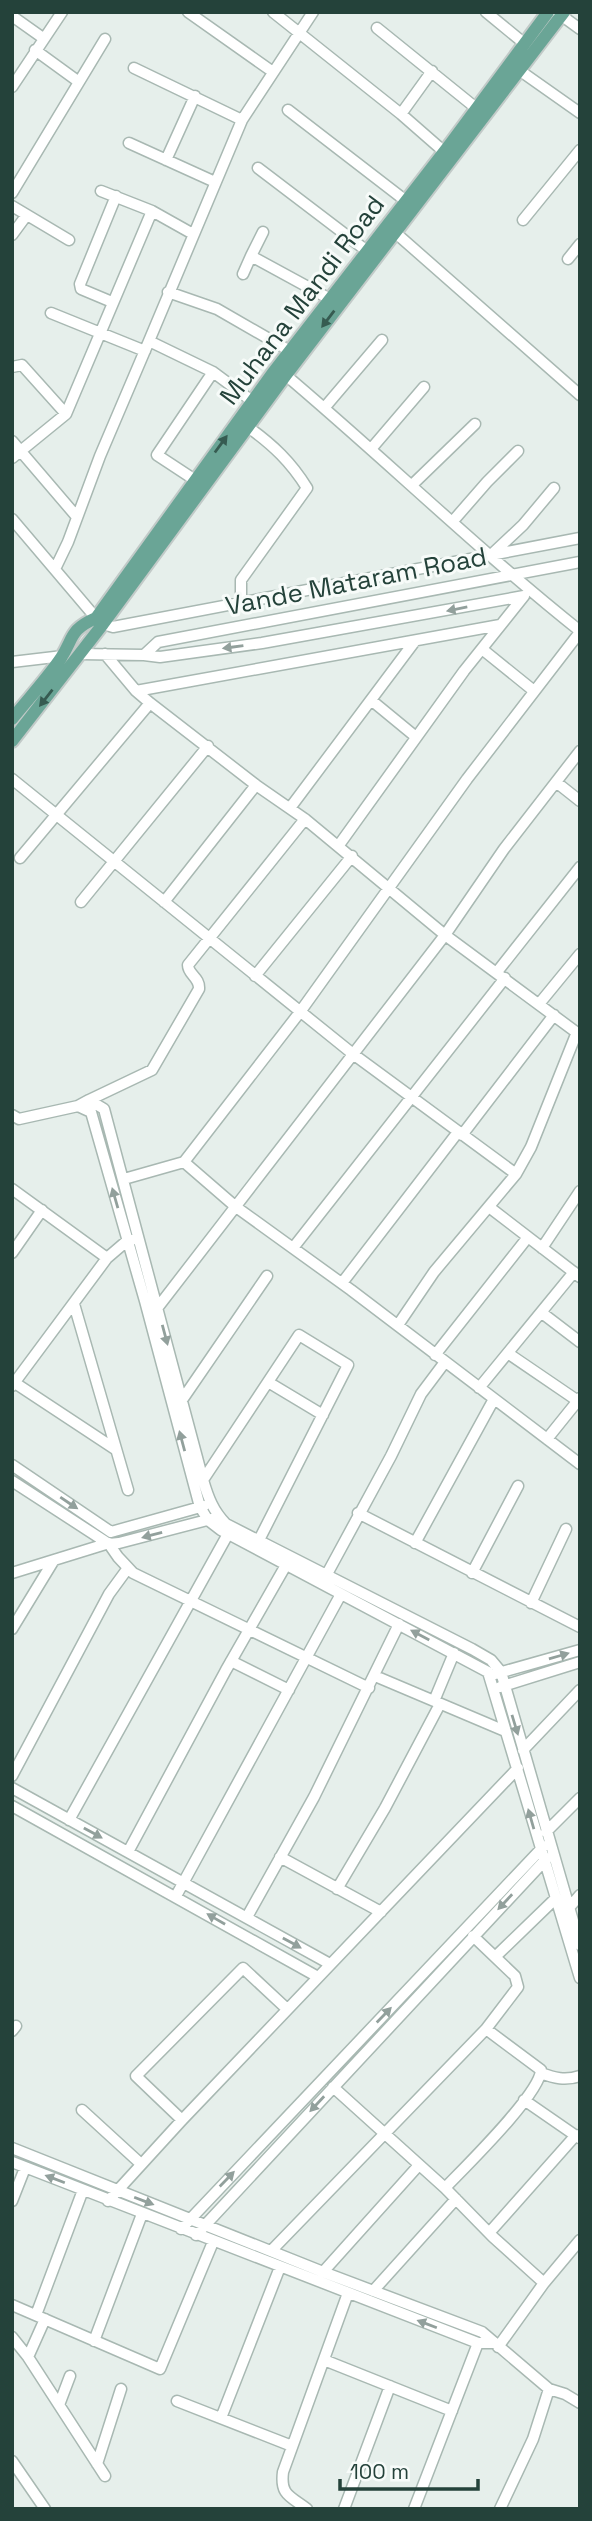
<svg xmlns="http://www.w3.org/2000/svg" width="592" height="2521" viewBox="0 0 592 2521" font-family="'Space Grotesk',sans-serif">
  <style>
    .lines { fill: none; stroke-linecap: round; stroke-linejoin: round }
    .minor-casing { stroke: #a8b8b2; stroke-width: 13 }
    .major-casing { stroke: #c2cac8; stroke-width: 16 }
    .minor { stroke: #fff; stroke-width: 10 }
    .major { stroke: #6aa596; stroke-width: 12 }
    .oneway { fill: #365b51 }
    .oneway2 { fill: #92a09c }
    .labels { text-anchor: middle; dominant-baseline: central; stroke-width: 6; stroke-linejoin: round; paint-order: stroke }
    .street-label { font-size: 26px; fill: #24423a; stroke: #f7fbf9 }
  </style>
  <rect width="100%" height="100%" fill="#e6efeb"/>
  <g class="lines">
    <defs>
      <path id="minor" d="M188 12 273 72
        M273 12 401 114 449 156
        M486 12 525 44
        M558 13 580 29
        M12 16 43 38
        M377 28 476 108
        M35 50 79 82
        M134 68 242 120
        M519 70 580 113
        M12 87 62 12
        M288 110 406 201
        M401 114 432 71
        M129 143 215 182
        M166 160 195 96
        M258 168 367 251
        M101 191 152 211 193 234
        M12 193 105 39
        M12 206 69 240
        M523 220 580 150
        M390 228 580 395
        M263 232 251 256 330 299
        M12 235 26 216
        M568 259 580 244
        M243 274 251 256
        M168 292 217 309 290 351
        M112 302 81 289 80 284 116 196
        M51 313 145 351
        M12 367 22 365 66 414
        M282 372C383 457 477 549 580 631
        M252 401 213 372 149 341 242 120 313 12
        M325 407 382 340
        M12 441 77 517
        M371 449 424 387
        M12 458 66 414 152 211
        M195 480 157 455 213 372
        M412 485 475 424
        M12 519 96 618 103 624 113 627 580 538
        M453 521 487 482 518 451
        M490 556 523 525 554 488
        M55 569 68 542 100 456 149 341
        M241 603V580L307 488C291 462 273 445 248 427
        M580 632 467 779 300 1012 184 1162 236 1207 351 1290 580 1464
        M482 649 534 691
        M80 654 144 655 160 657 262 643 524 596
        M105 654 136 691 150 703 256 785 305 819 445 935 580 1035
        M144 655 158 642 580 562
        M12 662 63 656
        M136 691 500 625
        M371 700 416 737
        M12 779 353 1054 516 1174
        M556 782 580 801
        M290 808 415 641
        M339 845 464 671 524 596
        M20 858 150 703
        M81 902 208 746
        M164 902 256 785
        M497 972 580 867
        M255 976 352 856
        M539 1004 580 954
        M89 1100 152 1070 199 989C200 977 188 975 188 965L305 819
        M78 1106 91 1112 145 1301 200 1507 208 1520 221 1530 488 1672 580 1978
        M12 1115 19 1119 78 1106 89 1100 104 1109 203 1480C208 1497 213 1511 226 1524L472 1649 491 1660 501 1672 580 1945
        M462 1135 554 1015
        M124 1179 184 1162
        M12 1189 107 1258
        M489 1207 580 1277
        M293 1248 505 978
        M542 1248 580 1191
        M12 1253 42 1210
        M342 1283 458 1132
        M74 1304 128 1490
        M155 1311 445 935 504 849 580 751
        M542 1313 580 1342
        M398 1325 434 1272 516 1174 531 1147 577 1032
        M509 1354 578 1401
        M435 1355 528 1237
        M268 1382 323 1415
        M15 1383 115 1449
        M12 1386 107 1258 128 1240H132
        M479 1388 574 1272
        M182 1400 267 1276
        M547 1439 580 1398
        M12 1465 111 1532 204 1506
        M203 1480 299 1335 348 1365 259 1540
        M12 1481 109 1544 119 1543 211 1519
        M358 1513 580 1627
        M415 1543 494 1399
        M109 1544 118 1557 133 1573 369 1688
        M12 1573 54 1560
        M472 1573 518 1486
        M327 1574 391 1456 421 1394 445 1362
        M531 1603 566 1529
        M12 1629 54 1560 109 1543
        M231 1661 289 1690
        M495 1674 580 1650
        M375 1676 505 1731
        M500 1687 580 1662
        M434 1701 454 1653
        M523 1750 580 1690
        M12 1776 109 1594 128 1568
        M12 1788 330 1964
        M12 1806 318 1977
        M69 1820 228 1534
        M546 1832 580 1798
        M128 1852 226 1670 286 1565
        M280 1857 381 1912
        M337 1889 385 1808 440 1704
        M176 1896 341 1594
        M568 1909 580 1895
        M247 1917 314 1797 399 1624
        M495 1957 555 1899
        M12 2031 16 2026
        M541 2073C554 2078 565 2081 580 2076
        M333 2087 445 2188 493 2237 544 2283
        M524 2100 579 2138
        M82 2110 141 2164
        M182 2120 136 2076 243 1968 287 2009
        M12 2148 323 2272 482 2332 549 2389 565 2394 580 2403
        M12 2162 478 2343H492
        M445 2188C465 2167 540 2094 541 2070L486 2029 518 1987 515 1976 473 1936
        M12 2201 25 2168
        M108 2201 182 2120 518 1768
        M181 2229 544 1846
        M489 2233 576 2135
        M196 2235 547 1858
        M271 2251 486 2029
        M323 2272 419 2165
        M373 2291 456 2199
        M12 2305 160 2369 213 2242
        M36 2315 83 2190
        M12 2337 28 2357 45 2319
        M94 2341 142 2214
        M498 2347 544 2283 580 2240
        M28 2357 105 2476
        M324 2360 452 2411
        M177 2401 292 2446
        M59 2405 70 2376
        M221 2418 280 2267
        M12 2461 45 2509
        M97 2464 121 2389
        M307 2509C290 2496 280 2495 283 2472L348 2293
        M344 2509 390 2386
        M414 2509 478 2343
        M500 2509 533 2439 549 2389"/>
      <path id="major" d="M12 719C28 699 46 680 61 658 74 638 69 630 96 618L272 374 451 143 548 12
        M12 741 103 624 286 375 564 12"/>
    </defs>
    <!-- minor casing -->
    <use href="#minor" class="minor-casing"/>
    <!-- major casing -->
    <use href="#major" class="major-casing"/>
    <!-- minor -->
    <use href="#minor" class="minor"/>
    <!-- major -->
    <use href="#major" class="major"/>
  </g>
  <!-- one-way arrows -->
  <defs><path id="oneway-solid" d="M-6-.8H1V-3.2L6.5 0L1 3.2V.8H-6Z" transform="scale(1.75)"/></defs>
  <g class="oneway">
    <use href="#oneway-solid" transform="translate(328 319) rotate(127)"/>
    <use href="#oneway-solid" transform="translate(221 444) rotate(-54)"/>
    <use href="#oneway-solid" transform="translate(46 698) rotate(128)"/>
  </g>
  <g class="oneway2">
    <use href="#oneway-solid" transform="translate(457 609) rotate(169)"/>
    <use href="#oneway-solid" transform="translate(233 647) rotate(172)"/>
    <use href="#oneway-solid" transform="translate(115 1198) rotate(-106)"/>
    <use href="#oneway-solid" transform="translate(165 1335) rotate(75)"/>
    <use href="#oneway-solid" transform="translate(182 1441) rotate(-105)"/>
    <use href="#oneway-solid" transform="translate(69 1503) rotate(34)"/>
    <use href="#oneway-solid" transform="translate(152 1535) rotate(165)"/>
    <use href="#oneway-solid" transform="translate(420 1635) rotate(-152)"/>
    <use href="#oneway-solid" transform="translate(559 1656) rotate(-16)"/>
    <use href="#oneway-solid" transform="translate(515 1725) rotate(73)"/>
    <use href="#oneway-solid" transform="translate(531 1819) rotate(-106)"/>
    <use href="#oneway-solid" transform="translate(93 1833) rotate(29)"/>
    <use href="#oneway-solid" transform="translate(505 1902) rotate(133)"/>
    <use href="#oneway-solid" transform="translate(216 1919) rotate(-150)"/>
    <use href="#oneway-solid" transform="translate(292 1943) rotate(29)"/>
    <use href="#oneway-solid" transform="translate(384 2015) rotate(-46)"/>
    <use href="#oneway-solid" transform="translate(317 2104) rotate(133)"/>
    <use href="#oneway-solid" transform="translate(55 2179) rotate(-159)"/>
    <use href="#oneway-solid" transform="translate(227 2179) rotate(-46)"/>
    <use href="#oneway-solid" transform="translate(144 2201) rotate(21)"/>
    <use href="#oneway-solid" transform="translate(427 2324) rotate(-159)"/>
  </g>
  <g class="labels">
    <!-- street labels -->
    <g class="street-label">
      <text transform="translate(302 300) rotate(-53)">Muhana Mandi Road</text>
      <text transform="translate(356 581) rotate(-11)">Vande Mataram Road</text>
    </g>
  </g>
  <!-- border -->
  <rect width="592" height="2521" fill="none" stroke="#24423a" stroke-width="28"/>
  <!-- scale -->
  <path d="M340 2479v10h138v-10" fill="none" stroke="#24423a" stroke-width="3.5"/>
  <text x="350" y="2479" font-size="21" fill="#24423a" stroke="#f7fbf9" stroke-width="5" paint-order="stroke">100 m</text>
</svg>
